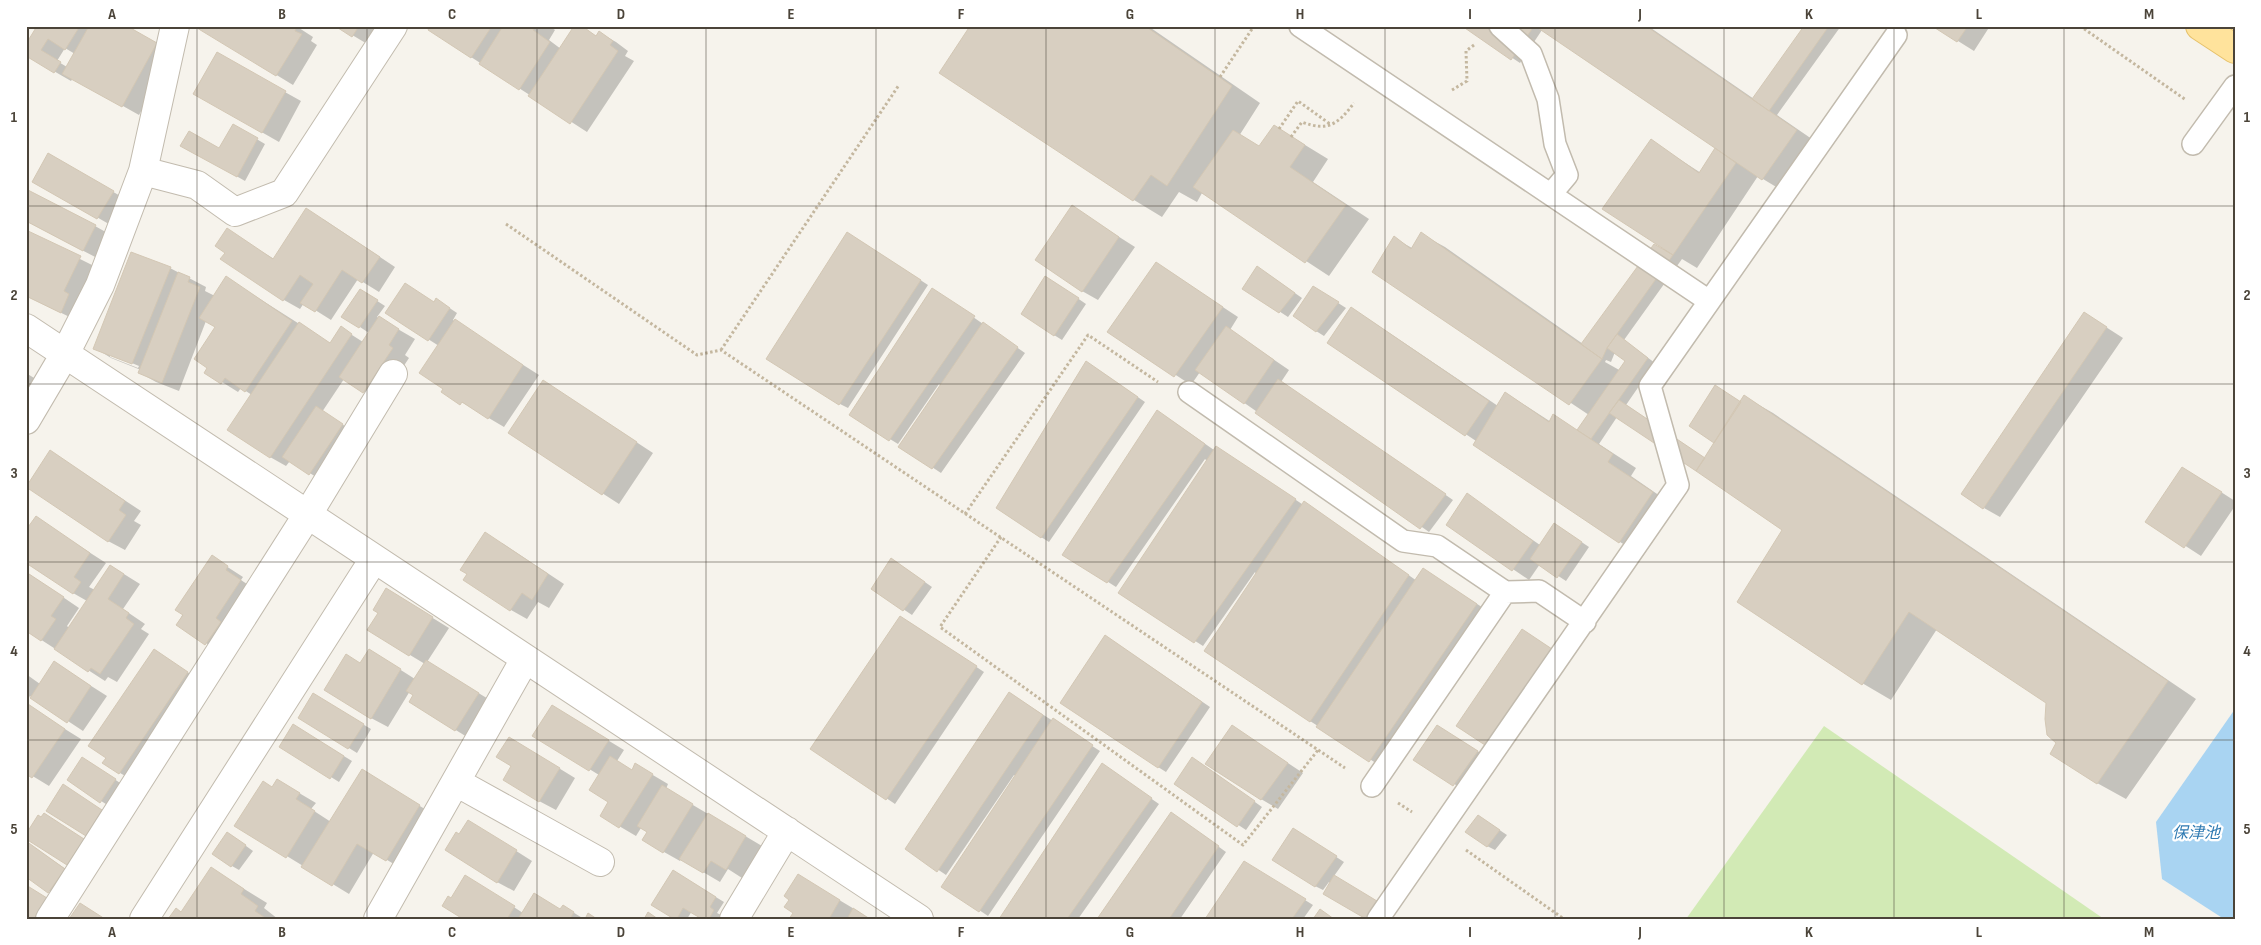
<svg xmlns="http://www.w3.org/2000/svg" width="2261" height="945" viewBox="0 0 2261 945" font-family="'Sofia Sans Condensed','Noto Sans JP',sans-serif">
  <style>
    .green { fill: #d2eab5 }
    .water { fill: #a9d4f2 }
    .shadow { fill: #0003; fill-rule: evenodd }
    .building { fill: #d8cfc1; stroke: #d3c7b4 }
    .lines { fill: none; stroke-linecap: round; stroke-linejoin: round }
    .service-casing { stroke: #c2bbae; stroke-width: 24 }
    .minor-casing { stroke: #c2bbae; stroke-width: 30 }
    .primary-casing { stroke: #e6c16a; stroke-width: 30 }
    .path { stroke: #c4b79f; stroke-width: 3; stroke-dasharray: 2.5 2.5; stroke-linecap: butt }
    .service { stroke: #fff; stroke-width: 21 }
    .minor { stroke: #fff; stroke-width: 28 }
    .primary { stroke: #ffe39c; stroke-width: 28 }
    .grid { fill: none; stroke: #4b4439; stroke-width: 1; stroke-opacity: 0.55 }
    .labels { text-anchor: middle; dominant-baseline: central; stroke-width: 4.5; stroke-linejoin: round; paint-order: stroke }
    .water-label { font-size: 16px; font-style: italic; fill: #2e7ab2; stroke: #fff }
    .neatline { fill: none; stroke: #4b4439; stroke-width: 2 }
    .grid-label { font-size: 16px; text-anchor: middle; font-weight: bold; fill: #4b4439 }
  </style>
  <rect width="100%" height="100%" fill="#f6f3ec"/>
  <!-- green -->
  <path class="green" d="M1824 726 2104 919H1686Z"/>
  <!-- water -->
  <path class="water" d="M2235 709V919H2224L2162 879 2156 822Z"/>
  <!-- shadow -->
  <path class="shadow" d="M39 26H124L173 54 139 115 73 78 71 81 26 55ZM65 48 75 54 67 67 57 61Z
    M296 26 313 37 311 41 317 45 293 85 199 28Z
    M337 26H380L369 45Z
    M432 26H549L555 30 549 40 561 49 580 26 597 37 600 33 616 42 628 51 625 56 634 61 587 132 471 57Z
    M971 26H1148L1260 103 1239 136 1260 147 1274 126 1328 159 1313 182 1369 219 1329 276 1202 193 1197 202 1179 192 1162 217 1134 200 941 73Z
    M1464 26H1648L1754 99 1805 26H1841L1777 115 1825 148 1791 196 1758 176 1697 268 1682 259 1624 340 1655 363 1626 405 1706 459 1745 397 1773 413 2196 699 2126 799 2097 783 2058 743 2048 703 1937 629 1891 700 1862 683 1784 530 1617 417 1599 444 1636 468 1631 476 1676 507 1643 556 1620 542 1475 444 1476 441 1328 342 1367 318 1498 406 1506 393 1551 422 1588 439 1589 415 1373 271 1394 238 1412 248 1421 234 1445 247 1583 344 1666 249 1651 141 1701 173 1716 148 1542 30 1520 63ZM1615 352 1627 361 1621 371 1605 362 1606 360 1611 362Z
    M1934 26H1990L1974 51Z
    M217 54 301 101 279 142 195 94Z
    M233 125 265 144 245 181 182 145 219 150Z
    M49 155 129 201 114 227 34 181Z
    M1072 207 1135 247 1098 300 1082 291Z
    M323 219 395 267 379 292 358 279 331 320 304 303 300 309 284 300 226 253 227 230 274 259Z
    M26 221 95 226 111 235 99 259Z
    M26 232 96 267 78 321 26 296Z
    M856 238 928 285 848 408 840 404Z
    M1156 263 1238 317 1230 330 1289 370 1281 382 1453 500 1429 532 1200 372 1191 385 1109 331Z
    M170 268 206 287 205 291 215 296 227 278 331 344 341 328 363 342 369 333 360 327 368 295 385 306 377 317 415 339 405 355 409 358 380 402 344 379 322 412 358 434 326 483 290 461 286 466 270 457 252 395 241 388 238 392 206 372 209 368 216 327 206 321 179 391 156 382 140 373 141 370 111 358 95 348ZM110 354 139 366 138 368 110 357Z
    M1265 272 1302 298 1288 317 1244 288Z
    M1054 282 1086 304 1062 340 1054 335Z
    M1321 292 1346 308 1324 336 1316 331Z
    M940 294 1025 353 941 473 900 446 941 386 939 384 898 444 851 415Z
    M434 304 445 305 457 313 453 320 539 375 504 427 443 391 445 388 439 346 387 313Z
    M2084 313 2123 338 2000 517 1984 508Z
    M1094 367 1145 402 1049 542 1041 537Z
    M26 373 39 381 26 401Z
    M543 381 653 453 619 504 509 433Z
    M1165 416 1214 450 1224 452 1302 504 1312 507 1417 581 1424 570 1499 618 1393 774 1310 721 1255 572 1203 646 1120 593 1207 461 1205 459 1116 587 1064 554Z
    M50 451 141 511 134 521 141 525 125 550 108 541Z
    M2199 478 2235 501V506L2201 556 2147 521Z
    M1467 495 1540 545 1562 529 1589 547 1566 581 1540 564 1529 580 1448 525Z
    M36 518 106 563 89 587 95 590 111 566 140 584 123 609 145 624 141 629 149 634 117 682 108 677 105 681 26 630V572L79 608 67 626 69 628 87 601 73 593Z
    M502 543 564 584 549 608 538 602 527 619 511 610 469 574Z
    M212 557 243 577 241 580 257 591 222 653 177 625Z
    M892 559 932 587 912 615 873 589Z
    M402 599 449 628 427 662 495 703 472 740 410 702 414 695 410 691 388 727 371 718 361 664 385 660 415 679 425 664 410 655Z
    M909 622 984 672 895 804 812 748Z
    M1538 640 1570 661 1504 756 1488 746Z
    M1113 641 1210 707 1166 772 1158 767Z
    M154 651 203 682 136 782 120 773Z
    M55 663 107 696 83 731 30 696 26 701V674L40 684Z
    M313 695 371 729 357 753 299 717Z
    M1017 698 1100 751 988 916 943 886 1016 776 1014 775 946 875 906 848Z
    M28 706 81 739 49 786 26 772V708Z
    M568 716 624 750 617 761 633 771 636 765 668 784 666 789 762 846 742 878 728 869 720 882 681 859 680 861 664 852 649 832 641 828 636 836 602 816 610 802 599 775 534 735Z
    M1232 726 1303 773 1278 809 1261 799Z
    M301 730 352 761 339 782 281 746Z
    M1454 736 1493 761 1470 794 1415 759Z
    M526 748 575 778 556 810 539 801Z
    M91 763 123 785 109 806 68 780Z
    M1200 763 1262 807 1246 830 1176 784Z
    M1110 770 1159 804 1078 919H1001Z
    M378 780 436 816 402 869 374 852 349 894 236 825 272 788 294 790 316 803 311 809 331 822Z
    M71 791 109 816 94 840 47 811Z
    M1179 818 1226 852 1180 919H1099Z
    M52 820 91 844 75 869 26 837Z
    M1486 821 1507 835 1495 850 1487 846Z
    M485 831 532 861 514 891 497 882 460 836Z
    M1301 834 1344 862 1334 876 1385 907 1377 919H1367L1325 894 1331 883 1329 882 1323 890 1315 886Z
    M235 838 253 851 239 870 232 866Z
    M32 846 73 874 57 896 26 876Z
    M1252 867 1313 905 1303 919H1207Z
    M212 869 267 903 264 908 278 919H170L182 913Z
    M673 871 724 902 717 913 721 915 719 919H704L692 911 687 919H676Z
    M814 885 856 910 869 919H791Z
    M481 886 523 913 561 910 563 906 584 919H465L451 899Z"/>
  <!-- building -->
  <path class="building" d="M37 26H80L65 50 48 39 41 50 61 62 54 73 26 56V44Z
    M89 26H127L157 43 122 107 62 74Z
    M198 26H297L295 31 302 34 276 76 197 28Z
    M335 26H359L352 37Z
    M430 26H492L471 58 428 30Z
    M503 26H536L533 30 550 42 519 90 479 64Z
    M574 26H582L596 36 599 31 613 41 610 45 618 51 570 124 528 96Z
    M970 26H1145L1232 86 1167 186 1151 175 1133 201 939 73Z
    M1462 26H1534L1511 60Z
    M1535 26H1646L1797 130 1762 180Z
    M1804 26H1829L1769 111 1752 99Z
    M1932 26H1968L1957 42Z
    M217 52 286 91 262 133 193 94Z
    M233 124 258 138 237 177 180 146 189 131 219 148Z
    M1274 125 1305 145 1290 167 1346 205 1305 263 1193 187 1233 130 1259 146Z
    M1651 139 1699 173 1715 148 1736 163 1673 255 1602 209Z
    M48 153 114 191 97 219 32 182Z
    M26 189 96 225 83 251 26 221Z
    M1072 205 1119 237 1082 292 1035 260Z
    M306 208 380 257 362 283 342 270 315 312 300 303 313 284 300 275 283 301 220 259 225 253 215 246 227 228 273 259Z
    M26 230 81 256 64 291 69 294 61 313 26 296Z
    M847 232 921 280 839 405 766 359Z
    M1421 232 1602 359 1569 405 1372 272 1394 236 1411 249Z
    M1654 244 1673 255 1607 348 1602 359 1581 344Z
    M131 252 171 267 132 364 93 349Z
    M1156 262 1223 307 1174 377 1107 332Z
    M1257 266 1295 293 1279 313 1242 289Z
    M178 272 190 277 188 282 200 287 162 383 138 373Z
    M226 276 292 321 245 392 225 378 221 384 204 373 207 368 194 359 215 327 199 318Z
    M1045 276 1079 298 1054 336 1021 314Z
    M405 283 434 302 436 298 450 308 428 341 385 313Z
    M1313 286 1339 302 1316 332 1293 316Z
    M932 288 975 316 889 441 849 415Z
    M360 289 378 300 359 328 341 317Z
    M1351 307 1489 401 1465 436 1327 343Z
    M2084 312 2107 327 1983 509 1961 494Z
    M379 316 399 329 389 345 393 348 363 393 339 377Z
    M455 319 523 365 488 419 462 402 460 405 441 392 443 389 419 373Z
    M299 322 330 343 341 326 352 334 270 458 227 430Z
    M983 322 1018 347 932 469 898 447Z
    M1226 326 1274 360 1244 404 1195 370Z
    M1617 334 1648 358 1591 439 1577 430 1625 361 1607 348Z
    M1086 361 1138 397 1041 538 996 508Z
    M1278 379 1446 494 1420 529 1255 413Z
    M543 380 637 442 602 495 508 433Z
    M1715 385 1741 402 1714 443 1689 426Z
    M1505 392 1549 422 1553 414 1613 454 1608 462 1653 492 1619 543 1473 445Z
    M1744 395 2168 681 2097 784 2050 754 2056 743 2047 735 2045 719 2046 703 1909 612 1862 685 1737 602 1782 530 1696 471Z
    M1619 400 1705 458 1696 471 1609 413Z
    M316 406 343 424 309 475 282 457Z
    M1157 410 1205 444 1107 583 1062 555Z
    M1216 446 1296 499 1194 643 1118 593Z
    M50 450 125 501 119 510 126 515 108 542 26 487Z
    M2182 467 2222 492 2184 548 2145 522Z
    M1467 493 1533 541 1512 571 1446 525Z
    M1304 501 1409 575 1310 722 1204 651Z
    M36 516 90 553 74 577 81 582 73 594 26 563V530Z
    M1554 523 1582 542 1557 578 1530 559Z
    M485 532 548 574 532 600 522 593 510 611 463 580 467 574 460 570Z
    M212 555 228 566 226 570 241 580 216 618 221 622 205 645 176 625 183 615 175 610Z
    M891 558 925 582 903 611 871 589Z
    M110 565 124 574 108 599 129 613 126 618 134 624 100 674 91 668 88 672 54 649Z
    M1423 568 1477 604 1369 762 1316 727Z
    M26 572 64 597 51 616 56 619 41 641 26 631Z
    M386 588 433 617 409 656 367 630 378 613 373 610Z
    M900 616 977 666 886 800 810 749Z
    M1522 629 1555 651 1488 747 1456 726Z
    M1105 635 1202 702 1158 768 1060 703Z
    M154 649 188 672 119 774 102 763 106 758 88 746Z
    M369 649 401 669 371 719 324 690 346 654 360 663Z
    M426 660 479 693 455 731 409 702 413 695 406 691Z
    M54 661 91 686 67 723 30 698Z
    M1009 692 1043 715 937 872 905 849Z
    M313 693 364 724 348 749 298 718Z
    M28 704 65 729 32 778 26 774Z
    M552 705 609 740 589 771 532 736Z
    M1053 718 1093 745 979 912 941 887Z
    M293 724 344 756 330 779 279 747Z
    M1232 725 1288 763 1261 800 1205 764Z
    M1437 725 1478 751 1453 786 1413 760Z
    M509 737 560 768 539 802 503 780 511 766 496 757Z
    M610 756 632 770 635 763 653 774 619 828 600 816 608 802 589 790Z
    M82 757 116 779 100 803 67 780Z
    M1192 757 1255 801 1237 827 1174 784Z
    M1102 763 1152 798 1067 919H999Z
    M362 769 420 805 386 861 357 844 332 886 301 867Z
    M277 779 300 793 296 799 315 811 286 858 234 826 263 781 272 787Z
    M63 784 102 810 86 836 46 811Z
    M662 785 693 804 663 853 642 840 647 832 637 826Z
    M1171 812 1219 846 1169 919H1097Z
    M44 813 84 839 67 865 26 839V834L38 815 41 817Z
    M708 813 746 836 726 870 711 861 703 873 679 859Z
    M1478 815 1500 830 1487 847 1465 832Z
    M468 820 517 850 497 883 445 850 456 832 459 834Z
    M1293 828 1337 856 1315 887 1272 860Z
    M227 832 246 845 231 867 212 854Z
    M26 841 65 869 48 893 26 877Z
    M1244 861 1306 899 1292 919H1205Z
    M211 867 244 889 241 894 258 906 255 911 267 919H168L176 908 181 912Z
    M673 870 716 897 710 907 714 910 709 919H702L683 908 677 919H674L651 905Z
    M798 874 840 900 829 919H789L793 913 784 907 789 900 784 896Z
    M465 875 515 906 507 919H463L442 906 448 896 451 898Z
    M1334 875 1377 901 1366 919 1323 894Z
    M26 885 47 898 34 919H26Z
    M534 893 560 909 563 905 574 912 570 919H518Z
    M80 903 105 919H69Z
    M853 908 870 919H847Z
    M1320 909 1334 919H1313Z
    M648 912 658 919H644Z
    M588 913 597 919H585Z"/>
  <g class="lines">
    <defs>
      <path id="service" d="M1300 26 1709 301
        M1500 26 1531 54 1548 99 1555 144 1567 175 1551 194
        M2193 144 2235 86
        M1189 392 1403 541 1437 546 1505 592 1539 591 1585 622
        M1372 786 1505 592
        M1378 919 1678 485 1650 386 1896 35"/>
      <path id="minor" d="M143 171 197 185 235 212 284 193 393 26
        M26 328 919 919
        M26 420 65 354 100 285 143 171 175 26
        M456 782 600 862
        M50 919 308 514 393 374
        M144 919 374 559
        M378 919 525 659
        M734 919 787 831"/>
      <path id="primary" d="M2200 26 2235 49"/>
    </defs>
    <!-- service casing -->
    <use href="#service" class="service-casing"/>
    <!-- minor casing -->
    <use href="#minor" class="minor-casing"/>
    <!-- primary casing -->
    <use href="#primary" class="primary-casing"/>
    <!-- path -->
    <path class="path" d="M2080 26 2186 100
      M1220 77 1254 26
      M1452 90 1467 81 1466 51 1474 45
      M1279 129 1298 101 1330 124
      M1291 137 1302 122C1328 132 1338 124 1354 103
      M506 224 697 355 721 350 1345 768
      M721 350 899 85
      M965 514 1088 335 1158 382
      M1001 537 940 627 1243 845 1318 750
      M1398 803 1412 812
      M1466 850 1564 919"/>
    <!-- service -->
    <use href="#service" class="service"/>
    <!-- minor -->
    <use href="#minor" class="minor"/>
    <!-- primary -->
    <use href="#primary" class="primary"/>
  </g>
  <!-- grid -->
  <path class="grid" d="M197 26V919M367 26V919M537 26V919M706 26V919M876 26V919M1046 26V919M1215 26V919M1385 26V919M1555 26V919M1724 26V919M1894 26V919M2064 26V919M26 206H2235M26 384H2235M26 562H2235M26 740H2235"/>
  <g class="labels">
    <!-- water labels -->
    <g class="water-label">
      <text x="2196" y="833">保津池</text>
    </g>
  </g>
  <!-- border -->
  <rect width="2261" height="945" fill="none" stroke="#ffffff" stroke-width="55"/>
  <rect x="28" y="28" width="2206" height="890" class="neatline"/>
  <g class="grid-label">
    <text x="112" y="19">A</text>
    <text x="282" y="19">B</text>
    <text x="452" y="19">C</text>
    <text x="621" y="19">D</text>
    <text x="791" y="19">E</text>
    <text x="961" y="19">F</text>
    <text x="1130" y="19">G</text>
    <text x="1300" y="19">H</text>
    <text x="1470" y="19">I</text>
    <text x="1640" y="19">J</text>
    <text x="1809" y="19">K</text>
    <text x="1979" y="19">L</text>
    <text x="2149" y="19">M</text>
    <text x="14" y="122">1</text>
    <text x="2247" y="122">1</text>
    <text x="14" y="300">2</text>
    <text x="2247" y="300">2</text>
    <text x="14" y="478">3</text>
    <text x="2247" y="478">3</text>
    <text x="14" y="656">4</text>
    <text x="2247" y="656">4</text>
    <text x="14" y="834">5</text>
    <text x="2247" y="834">5</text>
    <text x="112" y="937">A</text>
    <text x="282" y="937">B</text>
    <text x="452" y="937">C</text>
    <text x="621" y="937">D</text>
    <text x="791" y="937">E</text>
    <text x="961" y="937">F</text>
    <text x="1130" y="937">G</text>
    <text x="1300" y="937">H</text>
    <text x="1470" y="937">I</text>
    <text x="1640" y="937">J</text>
    <text x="1809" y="937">K</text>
    <text x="1979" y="937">L</text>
    <text x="2149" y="937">M</text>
  </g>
</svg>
